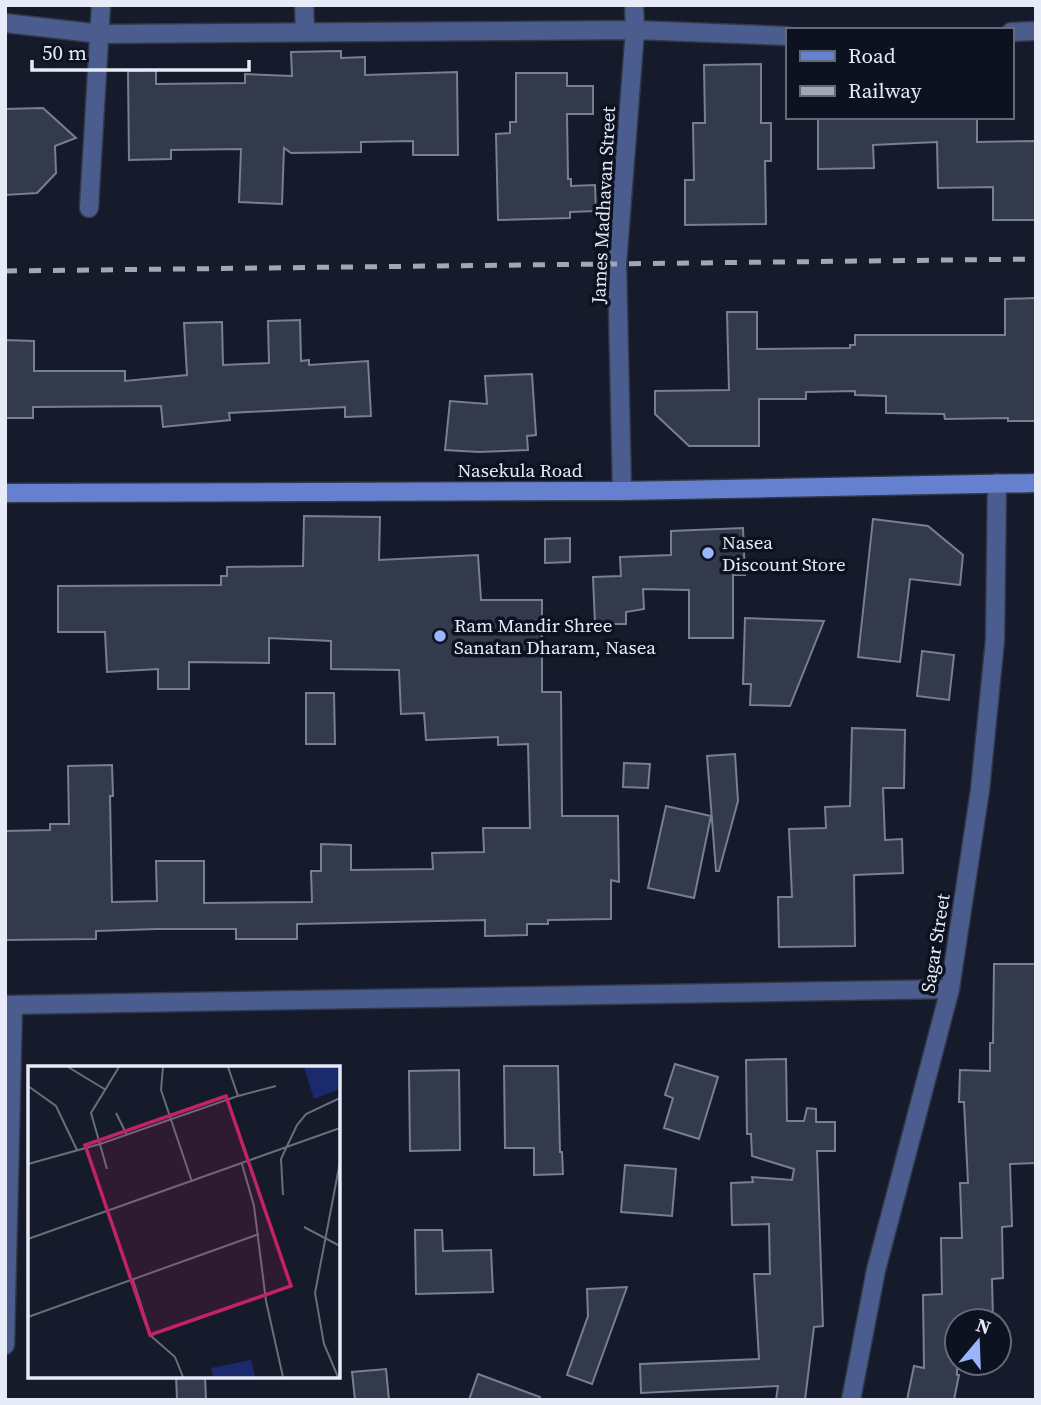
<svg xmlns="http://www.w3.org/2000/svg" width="1041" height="1405" viewBox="0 0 1041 1405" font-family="'Source Serif 4',serif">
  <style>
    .building { fill: #333a4b; stroke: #777f93; stroke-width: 2 }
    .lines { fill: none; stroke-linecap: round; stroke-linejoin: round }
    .street-casing { stroke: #323847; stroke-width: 21 }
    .secondary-casing { stroke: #323847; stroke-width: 21 }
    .street { stroke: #4b5c8e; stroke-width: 18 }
    .secondary { stroke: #6680d0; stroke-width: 18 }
    .rail { stroke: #a2a7b4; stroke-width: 5; stroke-dasharray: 12 12; stroke-linecap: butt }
    .poi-dot { fill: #9bb5fd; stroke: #0d1221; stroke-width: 2.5 }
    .labels { text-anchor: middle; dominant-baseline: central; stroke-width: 7; stroke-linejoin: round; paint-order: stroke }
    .street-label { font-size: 19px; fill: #e7ebf7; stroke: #0d1221 }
    .poi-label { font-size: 19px; fill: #e7ebf7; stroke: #0d1221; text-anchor: start }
    .inset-road { fill: none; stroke: #696e7c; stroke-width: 2 }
    .view { fill: #c42363; fill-opacity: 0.15; stroke: #c42363; stroke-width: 3.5 }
    .inset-edge { fill: none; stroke: #e7ebf7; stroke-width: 3.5 }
  </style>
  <rect width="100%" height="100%" fill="#151b2a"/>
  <!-- building -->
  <path class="building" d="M341 51V58L365 57V75L457 72 458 155H413V141L361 142V152L291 153 284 148 282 204 239 202 241 149 171 150V159L129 160 128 71 156 70V84L245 83V74L292 76 291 52Z
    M761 64V123H771V161H765L766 224 685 225V180H694L693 123H705L704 65Z
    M516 73H567V86H593V114H567L568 179H571V186L595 185 596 211 570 212V218L498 220 496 134 510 133V122H516Z
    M43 108 76 138 55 146 56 173 37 193 5 195V109Z
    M818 117H977V142L1036 141V220H993V187L938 188 937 142 873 145 874 168 818 169Z
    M1035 298 1036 421H1008V418L945 419 944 414 886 413V396L855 395V391L806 392V399H759V446H689L655 414V391L729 390 727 312H757V349L850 348V345H855V335H1005V299Z
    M300 320 301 361 309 360V365L368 361 371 416 345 417V407L229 413 230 420 163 427 161 406 33 407V418H5V340L34 341V371H125V381L187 375 184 323 222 322 223 365 269 363 268 321Z
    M532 374 536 435 527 436 528 450 479 452 445 450 450 401 487 404 485 376Z
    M304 516 380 517 379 560 478 555 481 600H542V692H561L562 816H618L619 882 611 880V919L548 920V924H527V935L485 936V920L297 924V939H236V929H157L96 931V939L5 940V831L50 830V824H69L68 766 112 765 113 796H110L112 902 157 901 156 861H204V903L312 902 311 871H321V844L351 845V870L433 869 432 853 484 852 483 828H530L528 744 498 745V737L426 740 424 713 401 714 399 670 331 669V641L269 638V663L189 662V689H158V669L107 672 105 632H58V586L221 585V576H227V567L303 566Z
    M873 519 928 526 963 555 960 585 910 579 900 662 858 657Z
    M743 528 745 575H733V638H689V590L643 589 644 609 626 612V624H595L593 577 621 576 620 557 671 555V531Z
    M570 538V562L545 563V539Z
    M745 618 824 621 790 706 750 705 751 684H743Z
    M922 651 954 655 949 700 917 696Z
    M306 693H334L335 744H306Z
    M852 728 905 730 904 788H883L885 840 902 839 903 873 854 875 855 946 779 947 778 897H792L789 829 826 828 825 807 850 806Z
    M735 754 738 801 719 871H716L707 756Z
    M624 763 650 764 648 788 623 787Z
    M666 806 711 816 694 898 648 888Z
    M994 964H1036V1163L1010 1164 1012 1226 1002 1227 1003 1278 992 1279 993 1321H957V1375H959L954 1400H907L914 1366 924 1368 923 1295 942 1294 941 1238H962L960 1183H968L964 1102H959L960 1070 990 1071V1043H993Z
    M786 1059 787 1121H804L807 1108 816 1109V1122H835V1151H817L823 1326 814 1327 805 1400H776L778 1386 641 1393 640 1364 759 1359 754 1274H770L769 1224 732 1225 731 1183 753 1182 752 1177 792 1180 794 1169 752 1156 751 1134H747L746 1060Z
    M675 1064 718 1077 699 1139 664 1128 673 1098 665 1095Z
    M504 1066H558L560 1152H562L563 1174 534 1175V1148H505Z
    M459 1070 460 1150 410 1151 409 1071Z
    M625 1165 676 1169 672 1216 621 1212Z
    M415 1230H442L443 1251 491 1250 493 1292 416 1294Z
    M627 1287 592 1384 567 1375 588 1316 587 1289Z
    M386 1369 389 1400H355L352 1372Z
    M478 1374 540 1397 539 1400H469Z
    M176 1375H205L206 1400H177Z"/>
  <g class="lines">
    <defs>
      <path id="street" d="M304 5 305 31
        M5 23 101 34 635 30 787 36
        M1011 32 1036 31
        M89 208 101 5
        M622 491 617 264 635 30 634 5
        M5 1005 950 989
        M5 1345 13 1005
        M851 1400 876 1270 950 989 980 790 995 640 997 483"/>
      <path id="secondary" d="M5 493 622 491 1036 483"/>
    </defs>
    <!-- street casing -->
    <use href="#street" class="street-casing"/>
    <!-- secondary casing -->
    <use href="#secondary" class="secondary-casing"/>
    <!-- street -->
    <use href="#street" class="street"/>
    <!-- secondary -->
    <use href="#secondary" class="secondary"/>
    <!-- rail -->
    <path class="rail" d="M5 271 1036 259"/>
  </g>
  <!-- markers -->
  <g class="poi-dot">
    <circle cx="708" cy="553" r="7"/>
    <circle cx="440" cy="636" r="7"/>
  </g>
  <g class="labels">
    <!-- street labels -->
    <g class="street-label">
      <text transform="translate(603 205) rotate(-87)">James Madhavan Street</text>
      <text x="520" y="470">Nasekula Road</text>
      <text transform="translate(935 943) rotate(-81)">Sagar Street</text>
    </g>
    <!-- poi labels -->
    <g class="poi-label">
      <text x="722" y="542">Nasea<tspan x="722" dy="22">Discount Store</tspan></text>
      <text x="454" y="625">Ram Mandir Shree<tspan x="454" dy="22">Sanatan Dharam, Nasea</tspan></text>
    </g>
  </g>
  <!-- overview -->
  <g transform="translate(28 1066)">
    <rect width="312" height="312" fill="#151b2a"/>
    <path d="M276 1H311V23L286 33ZM223 294 227 311H185L183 302Z" fill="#1a2a6c"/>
    <path class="inset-road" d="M40 1 78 24M135 1 133 24 164 116M0 20 28 40 49 84M210 30 248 20M88 47 99 69M0 98 72 78 210 30 200 1M214 98 226 140 238 235 255 311M79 103 63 47 91 1M255 129 253 93 269 59 278 48 312 32M276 161 312 180M0 173 312 62M105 214 123 270 147 291 155 311M0 251 231 168M310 311 296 278 287 227 312 96"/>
    <path class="view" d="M198 30 263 220 122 269 57 79Z"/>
    <rect width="312" height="312" class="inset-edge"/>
  </g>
  <!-- border -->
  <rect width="1041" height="1405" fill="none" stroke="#e7ebf7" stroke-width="14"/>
  <!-- legend -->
  <rect x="786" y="28" width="228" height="91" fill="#0d1221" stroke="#646977" stroke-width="2"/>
  <rect x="800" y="51" width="35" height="10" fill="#6680d0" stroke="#646977" stroke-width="2"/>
  <text x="848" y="63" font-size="21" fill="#e7ebf7">Road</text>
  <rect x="800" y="86" width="35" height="10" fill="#a2a7b4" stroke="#646977" stroke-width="2"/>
  <text x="848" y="98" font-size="21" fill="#e7ebf7">Railway</text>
  <!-- north arrow -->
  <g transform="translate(978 1342) rotate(19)"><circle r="33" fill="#0d1221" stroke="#646977" stroke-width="2"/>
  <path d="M0-5L12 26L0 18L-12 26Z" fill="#9bb5fd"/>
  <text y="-10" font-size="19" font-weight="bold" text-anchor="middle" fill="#e7ebf7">N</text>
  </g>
  <!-- scale -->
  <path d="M32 60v10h217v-10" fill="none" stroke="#e7ebf7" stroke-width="3.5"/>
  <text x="42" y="60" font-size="21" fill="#e7ebf7" stroke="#0d1221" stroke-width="5" paint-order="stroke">50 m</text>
</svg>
